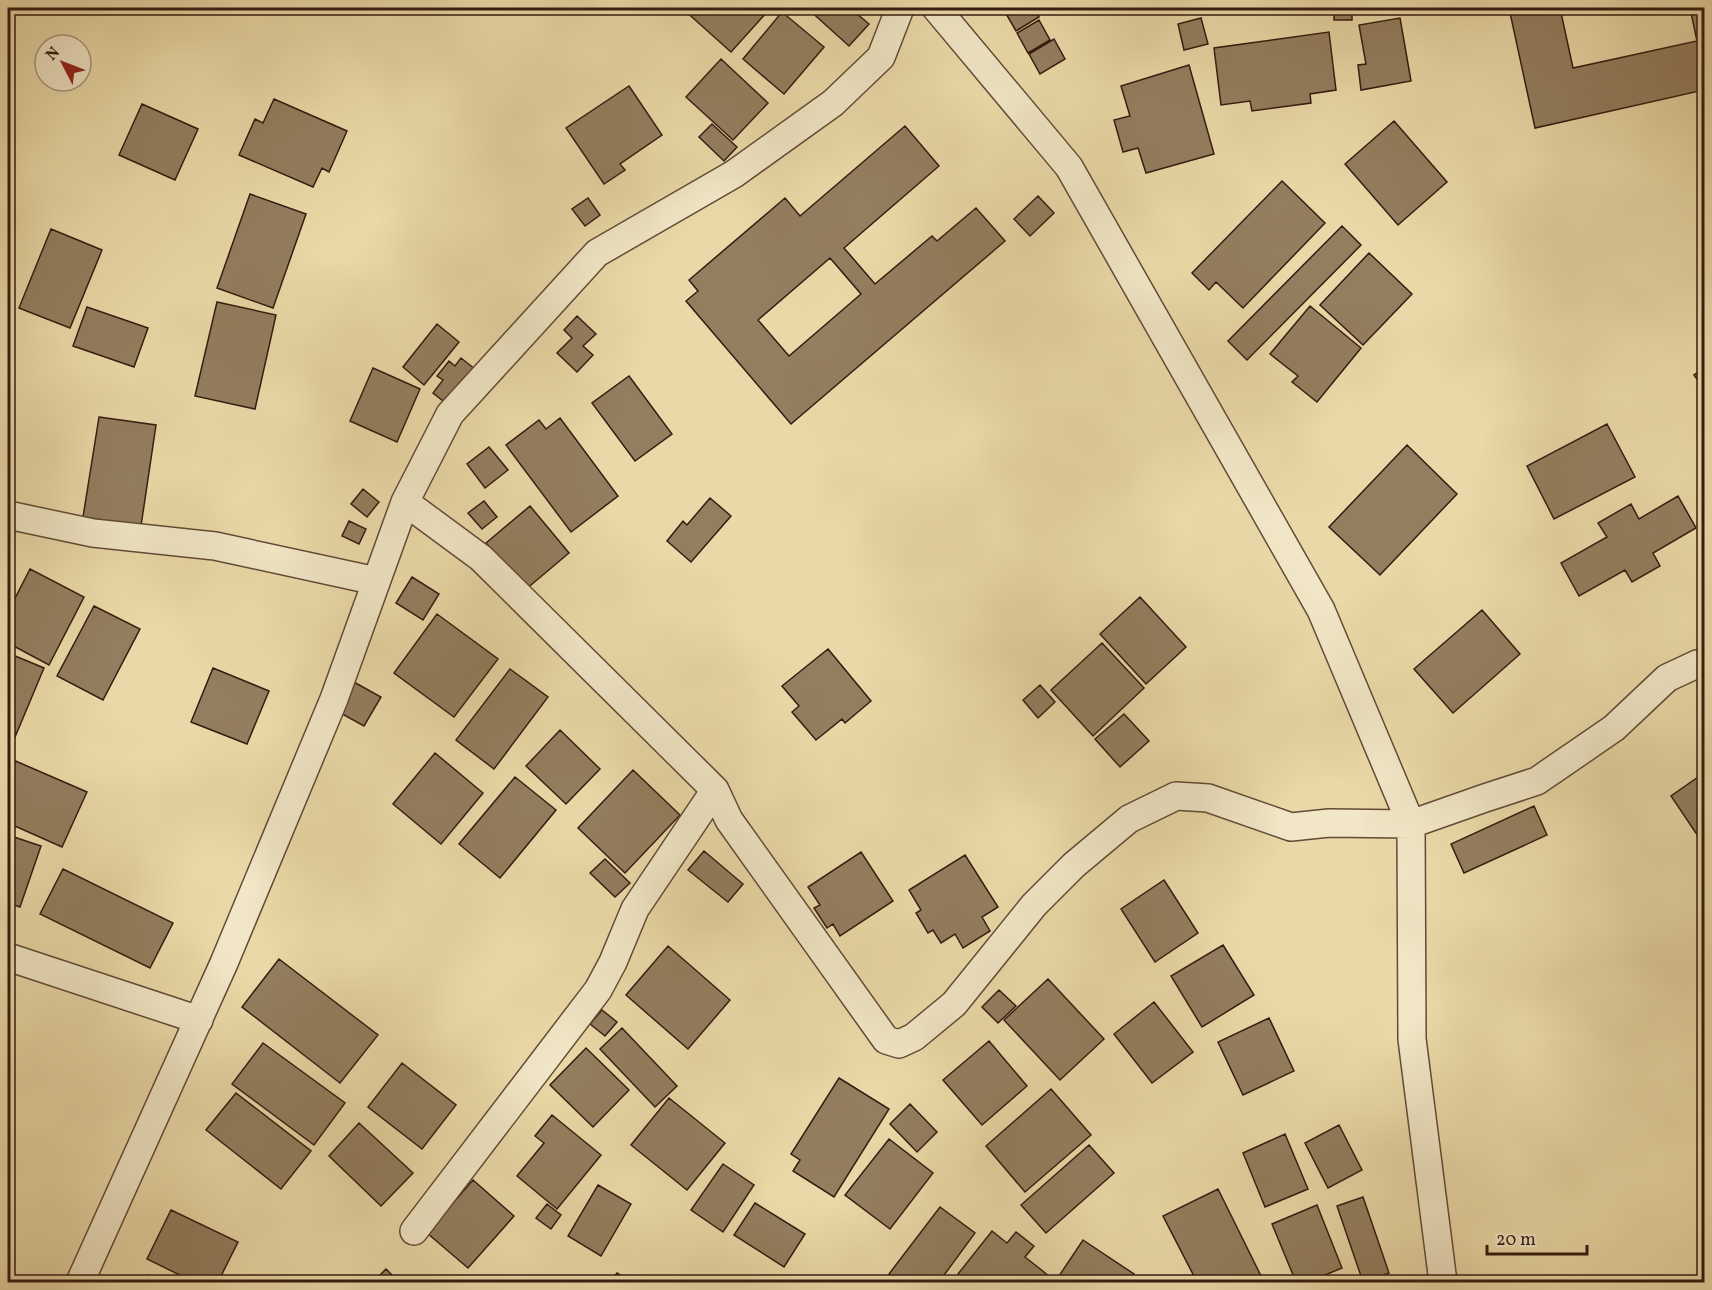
<svg xmlns="http://www.w3.org/2000/svg" width="1712" height="1290" viewBox="0 0 1712 1290" font-family="Vollkorn,serif">
  <style>
    .building { fill: #937e5f; stroke: #351b10; stroke-width: 1.5; fill-rule: evenodd }
    .lines { fill: none; stroke-linecap: round; stroke-linejoin: round }
    .minor-casing { stroke: #624a36; stroke-width: 30 }
    .minor { stroke: #f1e6c6; stroke-width: 27 }
  </style>
  <rect width="100%" height="100%" fill="#ead9a8"/>
  <filter id="stains"><feTurbulence type="fractalNoise" baseFrequency=".00333" numOctaves="4"/><feColorMatrix values="0 0 0 0 .2 0 0 0 0 .09 0 0 0 0 .02 0 0 0 .5 -.17"/></filter>
  <radialGradient id="worn" r=".72"><stop offset=".6" stop-color="#630" stop-opacity="0"/><stop offset="1" stop-color="#630" stop-opacity=".3"/></radialGradient>
  <!-- building -->
  <path class="building" d="M684 8H763L768 11 731 52 683 9Z
    M807 8H850L869 24 849 46Z
    M1013 8H1033L1039 17 1016 31 1005 12Z
    M1311 8H1352V20H1334V13H1311Z
    M1509 8H1560L1573 68 1697 41 1690 8H1704V90L1535 128Z
    M782 12 824 47 784 94 743 59Z
    M1201 18 1208 44 1184 50 1178 24Z
    M1400 18 1411 81 1361 90 1358 65 1366 64 1359 25Z
    M1039 20 1050 40 1028 53 1017 33Z
    M1329 32 1336 90 1310 94 1311 103 1252 111 1250 101 1221 105 1214 48Z
    M1054 39 1065 59 1040 74 1029 54Z
    M721 59 768 103 733 140 686 97Z
    M1189 65 1214 154 1146 173 1138 148 1123 152 1114 120 1130 116 1121 86Z
    M629 86 662 135 620 164 625 170 604 184 566 128Z
    M274 99 347 131 329 172 322 168 313 187 239 155 255 119 263 123Z
    M142 104 198 129 175 180 119 155Z
    M1394 121 1447 182 1398 225 1345 164Z
    M712 124 737 147 724 161 699 137Z
    M905 126 939 166 844 248 875 284 932 236 937 241 976 208 1005 241 791 424 686 301 698 291 689 280 785 198 800 216ZM830 258 861 294 789 356 758 320Z
    M1282 181 1325 223 1243 308 1216 282 1209 290 1192 273Z
    M250 194 306 214 273 308 217 288Z
    M1038 196 1054 213 1030 236 1014 219Z
    M588 198 600 215 585 226 572 209Z
    M1342 226 1361 245 1247 360 1228 341Z
    M51 229 102 250 70 328 19 308Z
    M1369 253 1412 294 1363 345 1320 305Z
    M217 302 276 315 255 409 195 396Z
    M1310 306 1361 348 1317 402 1292 382 1298 376 1270 354Z
    M87 307 148 328 134 367 73 346Z
    M577 316 596 334 583 346 593 355 577 372 557 353 572 338 564 330Z
    M437 324 459 342 424 385 403 367Z
    M461 358 475 369 447 404 433 393 443 380 437 376 449 361 455 366Z
    M373 368 420 389 397 442 350 421Z
    M1704 368V389L1694 375Z
    M629 376 672 434 635 461 592 403Z
    M99 417 156 425 141 526 83 517Z
    M560 418 618 496 571 532 506 445 539 420 546 429Z
    M1607 424 1635 477 1554 519 1527 466Z
    M1407 445 1457 494 1380 575 1329 527Z
    M489 447 508 470 485 488 467 464Z
    M363 489 379 502 367 517 351 504Z
    M1678 496 1696 528 1653 553 1660 566 1632 582 1625 570 1579 596 1561 563 1607 537 1598 523 1631 504 1639 519Z
    M710 498 731 516 691 562 667 541 683 521 687 525Z
    M484 501 497 517 482 529 468 513Z
    M530 506 569 553 525 590 486 543Z
    M349 521 366 529 359 544 342 536Z
    M30 569 84 597 49 665 8 643V612Z
    M412 577 439 594 423 620 396 603Z
    M1140 597 1186 647 1146 684 1100 634Z
    M94 606 140 629 103 700 57 676Z
    M1482 610 1520 654 1453 713 1414 669Z
    M437 614 498 659 454 717 394 673Z
    M1102 643 1144 688 1093 736 1051 690Z
    M828 649 871 701 845 723 842 719 816 740 792 712 799 706 782 686Z
    M8 653 44 668 10 749 8 748Z
    M213 668 269 691 247 744 191 722Z
    M510 669 548 697 494 769 456 740Z
    M352 681 381 697 364 726 335 710Z
    M1040 685 1055 702 1038 718 1023 700Z
    M1124 714 1149 741 1120 767 1095 739Z
    M560 730 600 769 566 804 526 766Z
    M435 753 483 793 441 844 393 804Z
    M11 759 87 792 62 847 8 823V766Z
    M633 770 680 815 625 873 578 828Z
    M1704 773V845L1671 796Z
    M515 777 556 810 500 878 459 844Z
    M1534 806 1547 835 1464 873 1451 844Z
    M8 835 41 846 20 907 8 903Z
    M704 851 743 884 728 902 688 870Z
    M861 852 893 901 840 936 833 924 827 928 814 908 820 905 808 887Z
    M965 855 998 907 982 917 990 931 963 948 955 934 941 943 933 930 928 933 916 913 921 910 909 890Z
    M605 859 630 883 615 897 590 873Z
    M63 869 173 923 150 968 40 914Z
    M1164 880 1198 933 1155 962 1121 909Z
    M1223 945 1254 995 1202 1027 1171 976Z
    M668 946 730 1000 688 1049 626 995Z
    M279 959 378 1035 340 1083 242 1007Z
    M1048 979 1104 1039 1060 1080 1004 1020Z
    M999 990 1016 1006 998 1023 982 1007Z
    M1154 1002 1193 1052 1152 1083 1114 1034Z
    M602 1010 617 1022 605 1036 590 1024Z
    M1269 1018 1294 1071 1243 1095 1218 1042Z
    M622 1028 677 1086 655 1107 600 1049Z
    M989 1041 1027 1086 982 1125 943 1080Z
    M263 1043 345 1103 314 1145 232 1084Z
    M586 1048 629 1090 593 1127 550 1085Z
    M402 1063 456 1105 422 1149 368 1107Z
    M839 1078 889 1109 834 1197 793 1171 800 1160 791 1154Z
    M1051 1089 1091 1135 1025 1192 986 1146Z
    M236 1093 311 1151 281 1189 206 1130Z
    M669 1098 725 1143 687 1190 631 1145Z
    M910 1104 937 1132 917 1152 890 1124Z
    M552 1115 601 1155 557 1209 517 1176 544 1143 535 1136Z
    M359 1123 413 1173 381 1206 329 1156Z
    M1339 1125 1362 1170 1328 1188 1305 1143Z
    M1285 1134 1308 1189 1265 1207 1243 1153Z
    M889 1139 933 1173 890 1229 845 1195Z
    M1089 1145 1114 1173 1046 1233 1021 1205Z
    M723 1164 754 1185 723 1232 691 1210Z
    M473 1180 514 1216 468 1268 427 1233Z
    M598 1185 631 1204 601 1256 568 1236Z
    M1218 1189 1264 1282H1197L1163 1216Z
    M1363 1197 1389 1273 1363 1282 1337 1206Z
    M755 1203 805 1234 784 1267 734 1235Z
    M547 1204 561 1215 551 1229 536 1218Z
    M1317 1205 1342 1268 1308 1282H1296L1272 1224Z
    M940 1207 975 1233 939 1282H899L889 1274Z
    M171 1210 238 1242 218 1282H194L147 1259Z
    M992 1231 1007 1243 1016 1232 1034 1246 1025 1257 1049 1276 1044 1282H968L958 1274Z
    M1083 1240 1134 1274 1128 1282H1055Z
    M386 1269 399 1282H373Z
    M617 1273 631 1282H610Z
    M147 1275 167 1282H144Z"/>
  <g class="lines">
    <defs>
      <path id="minor" d="M936 8 1069 167 1321 610 1411 824 1412 1039 1443 1282
        M405 502 481 558 715 790 729 820 886 1040 899 1044 914 1037 954 1004 1034 905 1074 865 1129 819 1176 796 1208 798 1291 827 1329 823 1411 824 1485 798 1537 781 1614 728 1667 678 1697 664H1704
        M8 515 93 533 215 546 376 581
        M8 957 199 1020
        M414 1231 598 990 613 962 635 909 715 790
        M80 1282 224 963 334 699 405 502 450 414 597 253 734 174 833 103 881 57 900 8"/>
    </defs>
    <!-- minor casing -->
    <use href="#minor" class="minor-casing"/>
    <!-- minor -->
    <use href="#minor" class="minor"/>
  </g>
  <!-- margin -->
  <rect width="1712" height="1290" fill="none" stroke="#ead9a8" stroke-width="30"/>
  <rect x="9" y="9" width="1694" height="1272" fill="none" stroke="#351b10" stroke-width="3"/>
  <rect x="15" y="15" width="1682" height="1260" fill="none" stroke="#351b10" stroke-width="1.5"/>
  <!-- north arrow -->
  <g transform="translate(63 63) rotate(312)"><circle r="28" fill="#f1e6c6" stroke="#a6957d" stroke-width="1.5"/>
  <path d="M0-4.5L10 22L0 15L-10 22Z" fill="#8f2418"/>
  <text y="-9" font-size="16" font-weight="bold" text-anchor="middle" fill="#351b10">N</text>
  </g>
  <!-- scale -->
  <path d="M1487 1245v9h100v-9" fill="none" stroke="#351b10" stroke-width="3"/>
  <text x="1496" y="1245" font-size="18" fill="#351b10" stroke="#f1e6c6" stroke-width="4.5" paint-order="stroke">20 m</text>
  <rect width="100%" height="100%" filter="url(#stains)"/>
  <rect width="100%" height="100%" fill="url(#worn)"/>
</svg>
